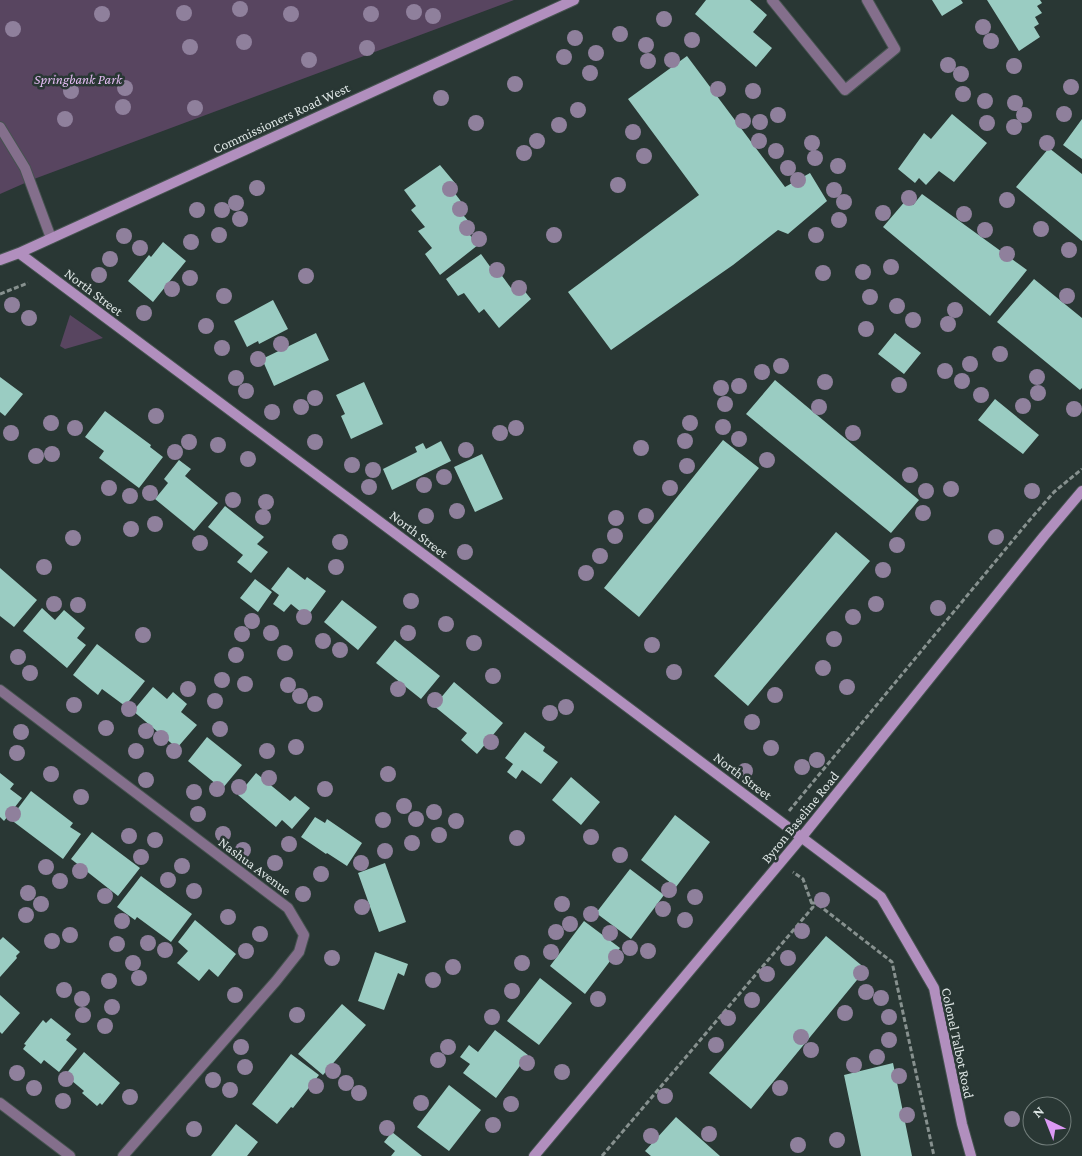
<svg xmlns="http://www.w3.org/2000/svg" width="1082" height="1156" viewBox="0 0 1082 1156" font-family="'Crimson Pro',serif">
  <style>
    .green { fill: #584560 }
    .building { fill: #9accc2 }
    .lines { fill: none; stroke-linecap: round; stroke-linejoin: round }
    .lane-casing { stroke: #465350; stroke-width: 12 }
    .street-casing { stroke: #465350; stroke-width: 12 }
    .secondary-casing { stroke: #465350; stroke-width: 12 }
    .path { stroke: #87918f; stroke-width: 3; stroke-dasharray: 5 2.5; stroke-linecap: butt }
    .lane { stroke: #846f8c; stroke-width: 10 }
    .street { stroke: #846f8c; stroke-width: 10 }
    .secondary { stroke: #b18fbe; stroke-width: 10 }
    .tree { fill: #8f809c }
    .labels { text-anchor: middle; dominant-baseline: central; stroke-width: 5; stroke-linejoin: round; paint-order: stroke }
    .park-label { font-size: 14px; font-style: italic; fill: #e3bcf2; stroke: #293734 }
    .street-label { font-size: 14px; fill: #dde5e4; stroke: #293734 }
  </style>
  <rect width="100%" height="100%" fill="#293734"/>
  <!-- green -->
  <path class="green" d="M0 0H514L34 179 0 194Z
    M70 315 103 338 65 349 60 346Z"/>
  <!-- building -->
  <path class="building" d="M706 0H750L767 15 753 32 772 48 756 67 695 14Z
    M932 0H961L963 3 942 16Z
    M987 0H1040L1042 3 1037 6 1042 13 1035 17 1039 24 1034 27 1040 37 1019 51Z
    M687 56 785 187 810 173 827 201 788 234 778 230 733 265 611 350 568 292 699 195 628 99Z
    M952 114 987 143 954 182 939 171 926 185 919 178 915 183 898 169 924 133 931 139Z
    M1082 119V159L1063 145Z
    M1049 148 1082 174V241L1016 187Z
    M440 165 455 183 450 187 463 204 457 208 471 224 465 229 478 245 440 275 425 254 432 248 418 231 425 227 411 210 416 206 404 190Z
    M922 194 1027 270 990 316 883 227 907 199 913 205Z
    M163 242 186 261 153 302 128 281 149 255 151 257Z
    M481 254 494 272 497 269 511 288 518 283 531 299 499 328 484 309 479 313 464 293 458 296 446 279Z
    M1034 279 1082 318V388L1080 390 997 322Z
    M273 300 288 329 259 344 258 341 247 347 234 321Z
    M316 333 329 360 274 386 262 359Z
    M895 333 921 353 904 374 878 354Z
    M0 377 23 394 5 416 0 412Z
    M775 380 919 500 891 533 746 414Z
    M364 382 383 424 351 439 341 416 345 414 336 395Z
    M995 399 1039 435 1023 454 978 420Z
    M105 411 151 445 150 447 163 457 139 488 99 458 104 451 85 437Z
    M723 440 759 468 639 617 604 588Z
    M441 441 451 461 392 490 383 469 417 452 415 447 423 443 426 449Z
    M482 454 503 499 475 512 454 467Z
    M179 460 191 469 185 476 218 503 194 531 155 499 168 483 164 479Z
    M225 506 264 537 257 544 268 552 251 573 237 562 243 555 208 527Z
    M836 532 870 561 748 706 714 676Z
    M288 567 305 580 307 577 326 591 307 617 291 604 284 612 273 604 279 595 271 589Z
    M0 568 37 600 14 627 0 616Z
    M255 579 272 592 258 612 240 598Z
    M342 600 377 627 358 650 324 622Z
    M42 608 55 620 64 610 85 628 77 638 86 645 67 668 23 631Z
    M395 640 440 676 421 699 376 663Z
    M97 644 145 681 125 706 102 689 98 695 73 675Z
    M454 682 503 723 477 754 461 740 467 733 434 706Z
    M153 687 167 699 173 692 187 704 181 712 197 725 177 748 133 711Z
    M525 732 545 747 543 751 558 762 541 784 522 770 516 779 507 772 513 764 505 758Z
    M207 737 242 765 222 789 188 761Z
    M0 773 14 784 10 789 22 798 4 821 0 817Z
    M256 773 290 801 295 796 310 808 292 829 282 820 276 827 238 795Z
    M571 777 600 802 581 825 552 800Z
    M31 791 73 823 70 827 81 834 63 859 10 819Z
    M675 815 710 842 676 887 641 860Z
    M315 817 325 823 327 819 362 843 347 866 327 853 326 854 301 837Z
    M92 832 140 868 118 896 71 859Z
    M385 863 406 922 379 932 358 873Z
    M630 869 664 895 631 939 596 913Z
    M141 876 192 914 171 942 137 917 135 920 117 907Z
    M195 920 236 954 218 977 209 969 199 981 177 963 188 951 178 942Z
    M584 921 620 948 585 994 550 966Z
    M826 936 866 969 751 1109 709 1073Z
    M3 937 20 952 16 956 17 958 0 977V940Z
    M375 952 408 964 404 976 398 973 384 1010 358 1001Z
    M540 978 572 1003 539 1045 507 1021Z
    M0 995 20 1013 2 1034 0 1032Z
    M342 1004 366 1025 323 1075 298 1054Z
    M51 1018 71 1034 66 1040 77 1049 59 1072 44 1060 41 1064 23 1049 26 1045 24 1044 43 1020 46 1023Z
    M495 1030 528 1055 496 1098 463 1073 470 1064 460 1057 469 1045 478 1052Z
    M84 1052 120 1083 102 1105 100 1103 97 1106 82 1093 84 1091 65 1075Z
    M291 1054 319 1075 293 1108 291 1107 277 1124 252 1104Z
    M893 1063 912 1156H861L844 1075Z
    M449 1085 481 1110 449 1151 417 1127Z
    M676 1117 720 1156H651L645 1151Z
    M236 1124 258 1142 247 1156H211Z
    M392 1132 422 1156H391L395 1151 384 1142Z"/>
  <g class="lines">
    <defs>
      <path id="lane" d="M772 0 845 90 895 49 867 0"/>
      <path id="street" d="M0 127 25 168 51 238
        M0 690 288 908 304 935 299 952 276 981 123 1156
        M0 1103 70 1156"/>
      <path id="secondary" d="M19 253 490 604 881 897 934 988 962 1124 971 1156
        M0 260 19 253 574 0
        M534 1156 801 838 1044 536 1082 491"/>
    </defs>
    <!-- lane casing -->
    <use href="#lane" class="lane-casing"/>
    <!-- street casing -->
    <use href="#street" class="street-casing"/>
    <!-- secondary casing -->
    <use href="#secondary" class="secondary-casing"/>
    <!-- path -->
    <path class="path" d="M0 294 28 283
      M789 811 1028 522 1054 492 1082 469
      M811 903H816L892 962 934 1156
      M602 1156 813 907 803 879 793 872"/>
    <!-- lane -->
    <use href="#lane" class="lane"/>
    <!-- street -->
    <use href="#street" class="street"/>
    <!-- secondary -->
    <use href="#secondary" class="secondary"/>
  </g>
  <!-- trees -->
  <g class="tree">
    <circle cx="240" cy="9" r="8"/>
    <circle cx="414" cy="12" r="8"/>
    <circle cx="184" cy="13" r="8"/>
    <circle cx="102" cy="14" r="8"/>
    <circle cx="291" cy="14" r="8"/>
    <circle cx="371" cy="14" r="8"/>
    <circle cx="433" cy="16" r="8"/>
    <circle cx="664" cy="19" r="8"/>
    <circle cx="983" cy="27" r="8"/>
    <circle cx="13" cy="29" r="8"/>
    <circle cx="620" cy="34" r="8"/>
    <circle cx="575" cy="38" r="8"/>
    <circle cx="692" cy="40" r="8"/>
    <circle cx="991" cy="41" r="8"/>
    <circle cx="244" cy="42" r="8"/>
    <circle cx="646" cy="45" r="8"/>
    <circle cx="190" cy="47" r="8"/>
    <circle cx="367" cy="48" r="8"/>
    <circle cx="596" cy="53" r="8"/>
    <circle cx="564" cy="57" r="8"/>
    <circle cx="309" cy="60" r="8"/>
    <circle cx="672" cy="60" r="8"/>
    <circle cx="648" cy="61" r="8"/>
    <circle cx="948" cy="65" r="8"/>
    <circle cx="1014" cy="66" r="8"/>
    <circle cx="590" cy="73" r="8"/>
    <circle cx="961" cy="74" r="8"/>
    <circle cx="515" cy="84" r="8"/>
    <circle cx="1071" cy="87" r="8"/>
    <circle cx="125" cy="88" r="8"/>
    <circle cx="718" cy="89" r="8"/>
    <circle cx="71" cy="91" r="8"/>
    <circle cx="753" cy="91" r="8"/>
    <circle cx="963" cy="94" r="8"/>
    <circle cx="441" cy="98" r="8"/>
    <circle cx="985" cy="101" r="8"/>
    <circle cx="1015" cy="103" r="8"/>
    <circle cx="123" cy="107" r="8"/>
    <circle cx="195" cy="108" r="8"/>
    <circle cx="578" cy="110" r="8"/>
    <circle cx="1064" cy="114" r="8"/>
    <circle cx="778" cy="115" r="8"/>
    <circle cx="1024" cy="115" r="8"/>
    <circle cx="65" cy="119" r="8"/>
    <circle cx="743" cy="121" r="8"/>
    <circle cx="760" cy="122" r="8"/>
    <circle cx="476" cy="123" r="8"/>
    <circle cx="987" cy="123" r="8"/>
    <circle cx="559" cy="125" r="8"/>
    <circle cx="1014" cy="127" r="8"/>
    <circle cx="633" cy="132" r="8"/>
    <circle cx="537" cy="141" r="8"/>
    <circle cx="759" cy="141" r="8"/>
    <circle cx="812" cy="143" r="8"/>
    <circle cx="1047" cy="143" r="8"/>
    <circle cx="776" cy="151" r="8"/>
    <circle cx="524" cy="153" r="8"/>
    <circle cx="644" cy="156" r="8"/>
    <circle cx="815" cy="158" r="8"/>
    <circle cx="838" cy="166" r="8"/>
    <circle cx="788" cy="168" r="8"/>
    <circle cx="798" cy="180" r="8"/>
    <circle cx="618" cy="185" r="8"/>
    <circle cx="257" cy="188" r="8"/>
    <circle cx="450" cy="189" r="8"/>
    <circle cx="834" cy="190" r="8"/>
    <circle cx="909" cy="198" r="8"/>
    <circle cx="1007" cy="200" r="8"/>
    <circle cx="844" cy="202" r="8"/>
    <circle cx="236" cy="203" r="8"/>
    <circle cx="460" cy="209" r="8"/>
    <circle cx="197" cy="210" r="8"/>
    <circle cx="222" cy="210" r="8"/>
    <circle cx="883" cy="213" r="8"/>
    <circle cx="964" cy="214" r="8"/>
    <circle cx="240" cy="219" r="8"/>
    <circle cx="839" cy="220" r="8"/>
    <circle cx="467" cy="228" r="8"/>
    <circle cx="1041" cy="229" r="8"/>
    <circle cx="985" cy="230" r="8"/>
    <circle cx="219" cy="235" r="8"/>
    <circle cx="554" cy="235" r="8"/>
    <circle cx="816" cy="235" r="8"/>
    <circle cx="124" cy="236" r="8"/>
    <circle cx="479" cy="239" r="8"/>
    <circle cx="191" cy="242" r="8"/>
    <circle cx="140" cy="248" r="8"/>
    <circle cx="1069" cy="250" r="8"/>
    <circle cx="1007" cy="254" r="8"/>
    <circle cx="110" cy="259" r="8"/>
    <circle cx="891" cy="267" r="8"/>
    <circle cx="497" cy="270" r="8"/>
    <circle cx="863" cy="272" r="8"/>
    <circle cx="823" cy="273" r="8"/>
    <circle cx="99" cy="275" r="8"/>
    <circle cx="306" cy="276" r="8"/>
    <circle cx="190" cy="278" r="8"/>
    <circle cx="519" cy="288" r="8"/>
    <circle cx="172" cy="289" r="8"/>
    <circle cx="224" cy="296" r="8"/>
    <circle cx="1067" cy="296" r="8"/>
    <circle cx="870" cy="297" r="8"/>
    <circle cx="12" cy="305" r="8"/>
    <circle cx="897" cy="306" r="8"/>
    <circle cx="955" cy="310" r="8"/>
    <circle cx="144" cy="313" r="8"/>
    <circle cx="29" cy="318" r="8"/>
    <circle cx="913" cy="320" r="8"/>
    <circle cx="948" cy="324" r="8"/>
    <circle cx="206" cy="326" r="8"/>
    <circle cx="866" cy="329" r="8"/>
    <circle cx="281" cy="344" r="8"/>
    <circle cx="222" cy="348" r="8"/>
    <circle cx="1000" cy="354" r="8"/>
    <circle cx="258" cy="359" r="8"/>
    <circle cx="970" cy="364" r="8"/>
    <circle cx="781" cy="366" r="8"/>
    <circle cx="945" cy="371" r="8"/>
    <circle cx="762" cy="372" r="8"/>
    <circle cx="1037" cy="377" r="8"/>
    <circle cx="236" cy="378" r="8"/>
    <circle cx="962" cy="381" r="8"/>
    <circle cx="825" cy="382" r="8"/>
    <circle cx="899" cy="385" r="8"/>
    <circle cx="739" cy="386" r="8"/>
    <circle cx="721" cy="388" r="8"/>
    <circle cx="246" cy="391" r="8"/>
    <circle cx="1038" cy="393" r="8"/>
    <circle cx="981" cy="395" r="8"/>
    <circle cx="315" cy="398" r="8"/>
    <circle cx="725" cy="404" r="8"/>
    <circle cx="1023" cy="406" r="8"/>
    <circle cx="301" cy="407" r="8"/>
    <circle cx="819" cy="407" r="8"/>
    <circle cx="1074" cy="409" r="8"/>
    <circle cx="272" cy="412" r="8"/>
    <circle cx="156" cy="416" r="8"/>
    <circle cx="51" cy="423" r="8"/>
    <circle cx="690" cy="423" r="8"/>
    <circle cx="723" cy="427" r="8"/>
    <circle cx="75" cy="428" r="8"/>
    <circle cx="516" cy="428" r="8"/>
    <circle cx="11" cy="433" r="8"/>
    <circle cx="500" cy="433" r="8"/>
    <circle cx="853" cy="433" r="8"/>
    <circle cx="739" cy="439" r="8"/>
    <circle cx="685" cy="441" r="8"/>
    <circle cx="189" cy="442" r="8"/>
    <circle cx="315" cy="442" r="8"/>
    <circle cx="218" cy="445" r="8"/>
    <circle cx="641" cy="448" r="8"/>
    <circle cx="466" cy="450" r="8"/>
    <circle cx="175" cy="452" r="8"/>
    <circle cx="52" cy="454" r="8"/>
    <circle cx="36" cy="456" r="8"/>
    <circle cx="248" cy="459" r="8"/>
    <circle cx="767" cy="460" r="8"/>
    <circle cx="352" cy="465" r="8"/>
    <circle cx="687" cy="466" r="8"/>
    <circle cx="373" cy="470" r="8"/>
    <circle cx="910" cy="475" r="8"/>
    <circle cx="444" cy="477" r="8"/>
    <circle cx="424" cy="485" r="8"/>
    <circle cx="369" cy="487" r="8"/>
    <circle cx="109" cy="488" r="8"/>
    <circle cx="670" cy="488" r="8"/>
    <circle cx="951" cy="489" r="8"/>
    <circle cx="926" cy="491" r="8"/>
    <circle cx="1032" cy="491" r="8"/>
    <circle cx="150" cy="493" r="8"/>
    <circle cx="130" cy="496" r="8"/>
    <circle cx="233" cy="500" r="8"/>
    <circle cx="266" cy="502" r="8"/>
    <circle cx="457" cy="511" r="8"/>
    <circle cx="923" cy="513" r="8"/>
    <circle cx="426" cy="516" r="8"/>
    <circle cx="646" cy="516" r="8"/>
    <circle cx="263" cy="517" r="8"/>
    <circle cx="616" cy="518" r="8"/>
    <circle cx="155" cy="524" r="8"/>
    <circle cx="131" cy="529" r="8"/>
    <circle cx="615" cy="536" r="8"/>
    <circle cx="996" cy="537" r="8"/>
    <circle cx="73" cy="538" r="8"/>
    <circle cx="340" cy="542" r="8"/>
    <circle cx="200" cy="543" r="8"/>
    <circle cx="897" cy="545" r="8"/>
    <circle cx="465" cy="552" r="8"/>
    <circle cx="600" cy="556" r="8"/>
    <circle cx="44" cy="567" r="8"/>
    <circle cx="336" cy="567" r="8"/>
    <circle cx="883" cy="570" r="8"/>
    <circle cx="586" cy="573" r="8"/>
    <circle cx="411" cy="601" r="8"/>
    <circle cx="54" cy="604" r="8"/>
    <circle cx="876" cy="604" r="8"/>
    <circle cx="78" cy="605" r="8"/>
    <circle cx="938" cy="608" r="8"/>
    <circle cx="304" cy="617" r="8"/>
    <circle cx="853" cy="617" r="8"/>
    <circle cx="252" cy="621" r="8"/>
    <circle cx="446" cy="624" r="8"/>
    <circle cx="271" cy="633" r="8"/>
    <circle cx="408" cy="633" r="8"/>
    <circle cx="242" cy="634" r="8"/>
    <circle cx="143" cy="635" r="8"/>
    <circle cx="834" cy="639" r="8"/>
    <circle cx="323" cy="641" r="8"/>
    <circle cx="474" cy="643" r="8"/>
    <circle cx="652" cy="645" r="8"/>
    <circle cx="340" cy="650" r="8"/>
    <circle cx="285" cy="653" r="8"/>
    <circle cx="236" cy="655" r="8"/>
    <circle cx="18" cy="657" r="8"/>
    <circle cx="823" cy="668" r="8"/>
    <circle cx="674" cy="672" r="8"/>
    <circle cx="30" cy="673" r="8"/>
    <circle cx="493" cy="676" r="8"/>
    <circle cx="222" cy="680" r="8"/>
    <circle cx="245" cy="684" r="8"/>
    <circle cx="288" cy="685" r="8"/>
    <circle cx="847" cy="687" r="8"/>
    <circle cx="188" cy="689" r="8"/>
    <circle cx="398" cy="689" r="8"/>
    <circle cx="775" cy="695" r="8"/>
    <circle cx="300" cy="696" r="8"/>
    <circle cx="435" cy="700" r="8"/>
    <circle cx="215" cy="701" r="8"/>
    <circle cx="315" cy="704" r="8"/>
    <circle cx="74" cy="705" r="8"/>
    <circle cx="566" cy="707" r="8"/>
    <circle cx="129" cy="709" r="8"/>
    <circle cx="550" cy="713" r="8"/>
    <circle cx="752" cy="722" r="8"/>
    <circle cx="106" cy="728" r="8"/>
    <circle cx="220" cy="729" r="8"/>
    <circle cx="146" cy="731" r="8"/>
    <circle cx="21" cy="732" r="8"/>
    <circle cx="161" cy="738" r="8"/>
    <circle cx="491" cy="742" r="8"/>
    <circle cx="296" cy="747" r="8"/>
    <circle cx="771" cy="748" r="8"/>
    <circle cx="136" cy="751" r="8"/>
    <circle cx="174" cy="751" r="8"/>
    <circle cx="267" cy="751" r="8"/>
    <circle cx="17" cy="753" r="8"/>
    <circle cx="817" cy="760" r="8"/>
    <circle cx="802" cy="767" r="8"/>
    <circle cx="745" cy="771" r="8"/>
    <circle cx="51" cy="774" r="8"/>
    <circle cx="388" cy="774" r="8"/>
    <circle cx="269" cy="778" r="8"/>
    <circle cx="146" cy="780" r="8"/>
    <circle cx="239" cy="787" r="8"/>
    <circle cx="217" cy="789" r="8"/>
    <circle cx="325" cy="789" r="8"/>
    <circle cx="194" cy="792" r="8"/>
    <circle cx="81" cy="797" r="8"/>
    <circle cx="404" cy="806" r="8"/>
    <circle cx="434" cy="812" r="8"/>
    <circle cx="13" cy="814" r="8"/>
    <circle cx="198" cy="814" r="8"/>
    <circle cx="416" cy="819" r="8"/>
    <circle cx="383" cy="820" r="8"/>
    <circle cx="456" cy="821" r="8"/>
    <circle cx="223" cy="834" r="8"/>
    <circle cx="439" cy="835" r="8"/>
    <circle cx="129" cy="836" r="8"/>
    <circle cx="591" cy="837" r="8"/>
    <circle cx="517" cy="838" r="8"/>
    <circle cx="155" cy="840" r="8"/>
    <circle cx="412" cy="843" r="8"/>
    <circle cx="289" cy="844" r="8"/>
    <circle cx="243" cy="850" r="8"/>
    <circle cx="385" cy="851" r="8"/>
    <circle cx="620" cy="855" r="8"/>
    <circle cx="141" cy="857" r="8"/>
    <circle cx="275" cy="863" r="8"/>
    <circle cx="361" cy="863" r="8"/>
    <circle cx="182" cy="866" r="8"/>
    <circle cx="46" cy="867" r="8"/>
    <circle cx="80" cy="871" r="8"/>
    <circle cx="321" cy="874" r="8"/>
    <circle cx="168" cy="880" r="8"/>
    <circle cx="60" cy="881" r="8"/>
    <circle cx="669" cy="890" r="8"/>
    <circle cx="194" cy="891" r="8"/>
    <circle cx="28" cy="893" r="8"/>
    <circle cx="303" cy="894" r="8"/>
    <circle cx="105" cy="896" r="8"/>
    <circle cx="695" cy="897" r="8"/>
    <circle cx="822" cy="900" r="8"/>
    <circle cx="41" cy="904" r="8"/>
    <circle cx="562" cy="904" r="8"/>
    <circle cx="362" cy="907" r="8"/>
    <circle cx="663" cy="909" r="8"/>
    <circle cx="591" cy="914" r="8"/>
    <circle cx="26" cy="915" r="8"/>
    <circle cx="228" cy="917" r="8"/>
    <circle cx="685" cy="920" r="8"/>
    <circle cx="122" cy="921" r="8"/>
    <circle cx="570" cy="924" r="8"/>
    <circle cx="802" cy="931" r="8"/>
    <circle cx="556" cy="932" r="8"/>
    <circle cx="610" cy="933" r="8"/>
    <circle cx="260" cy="934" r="8"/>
    <circle cx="70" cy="935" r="8"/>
    <circle cx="52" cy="941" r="8"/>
    <circle cx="148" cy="943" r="8"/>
    <circle cx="117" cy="944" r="8"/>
    <circle cx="630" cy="948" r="8"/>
    <circle cx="165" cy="950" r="8"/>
    <circle cx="246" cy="951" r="8"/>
    <circle cx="648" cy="951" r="8"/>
    <circle cx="551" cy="952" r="8"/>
    <circle cx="616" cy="957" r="8"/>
    <circle cx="332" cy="958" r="8"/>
    <circle cx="788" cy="958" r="8"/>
    <circle cx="133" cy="963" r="8"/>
    <circle cx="522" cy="963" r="8"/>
    <circle cx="453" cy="967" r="8"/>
    <circle cx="861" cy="973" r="8"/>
    <circle cx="767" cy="974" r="8"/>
    <circle cx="139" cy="978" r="8"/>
    <circle cx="433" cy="980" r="8"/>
    <circle cx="109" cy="981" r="8"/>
    <circle cx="64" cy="990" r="8"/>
    <circle cx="512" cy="991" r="8"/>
    <circle cx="866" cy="992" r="8"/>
    <circle cx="235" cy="995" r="8"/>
    <circle cx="881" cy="998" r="8"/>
    <circle cx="82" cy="999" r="8"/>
    <circle cx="598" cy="999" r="8"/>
    <circle cx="752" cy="1000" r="8"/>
    <circle cx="112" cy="1007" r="8"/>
    <circle cx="845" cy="1013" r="8"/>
    <circle cx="83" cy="1015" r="8"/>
    <circle cx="297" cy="1015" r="8"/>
    <circle cx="492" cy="1017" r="8"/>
    <circle cx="889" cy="1017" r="8"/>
    <circle cx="728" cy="1018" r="8"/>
    <circle cx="105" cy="1026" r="8"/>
    <circle cx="801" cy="1037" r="8"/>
    <circle cx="889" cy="1040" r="8"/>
    <circle cx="716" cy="1045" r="8"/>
    <circle cx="241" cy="1047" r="8"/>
    <circle cx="448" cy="1047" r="8"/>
    <circle cx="811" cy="1050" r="8"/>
    <circle cx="877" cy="1057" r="8"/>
    <circle cx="438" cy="1060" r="8"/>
    <circle cx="527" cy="1063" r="8"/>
    <circle cx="854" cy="1065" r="8"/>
    <circle cx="245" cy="1067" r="8"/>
    <circle cx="333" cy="1071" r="8"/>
    <circle cx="562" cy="1072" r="8"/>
    <circle cx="17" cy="1073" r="8"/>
    <circle cx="899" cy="1076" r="8"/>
    <circle cx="66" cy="1079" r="8"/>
    <circle cx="213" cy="1080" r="8"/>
    <circle cx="346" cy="1083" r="8"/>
    <circle cx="316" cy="1086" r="8"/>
    <circle cx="34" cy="1088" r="8"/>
    <circle cx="780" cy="1088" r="8"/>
    <circle cx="230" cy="1090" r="8"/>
    <circle cx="359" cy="1093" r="8"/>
    <circle cx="665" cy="1096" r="8"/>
    <circle cx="130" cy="1097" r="8"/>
    <circle cx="63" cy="1101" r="8"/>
    <circle cx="421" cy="1103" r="8"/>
    <circle cx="511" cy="1104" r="8"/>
    <circle cx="907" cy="1115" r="8"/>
    <circle cx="1012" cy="1119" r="8"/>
    <circle cx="493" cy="1125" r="8"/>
    <circle cx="387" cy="1128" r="8"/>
    <circle cx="194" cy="1129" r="8"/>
    <circle cx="709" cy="1134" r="8"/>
    <circle cx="651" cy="1136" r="8"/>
    <circle cx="837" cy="1140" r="8"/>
    <circle cx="798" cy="1145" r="8"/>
  </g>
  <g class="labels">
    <!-- park labels -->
    <g class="park-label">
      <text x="78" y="79">Springbank Park</text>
    </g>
    <!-- street labels -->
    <g class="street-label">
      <text transform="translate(281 118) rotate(-25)">Commissioners Road West</text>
      <text transform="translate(94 292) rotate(37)">North Street</text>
      <text transform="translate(419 534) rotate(37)">North Street</text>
      <text transform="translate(743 776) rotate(37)">North Street</text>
      <text transform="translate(800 817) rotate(-51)">Byron Baseline Road</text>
      <text transform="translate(255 866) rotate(37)">Nashua Avenue</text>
      <text transform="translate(958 1043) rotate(78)">Colonel Talbot Road</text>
    </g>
  </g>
  <!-- north arrow -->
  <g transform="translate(1047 1121) rotate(317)"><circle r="24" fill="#293734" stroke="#717d7a"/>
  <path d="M0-4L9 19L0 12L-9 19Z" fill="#dc99f4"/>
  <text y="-8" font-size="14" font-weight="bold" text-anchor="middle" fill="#dde5e4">N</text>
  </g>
</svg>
